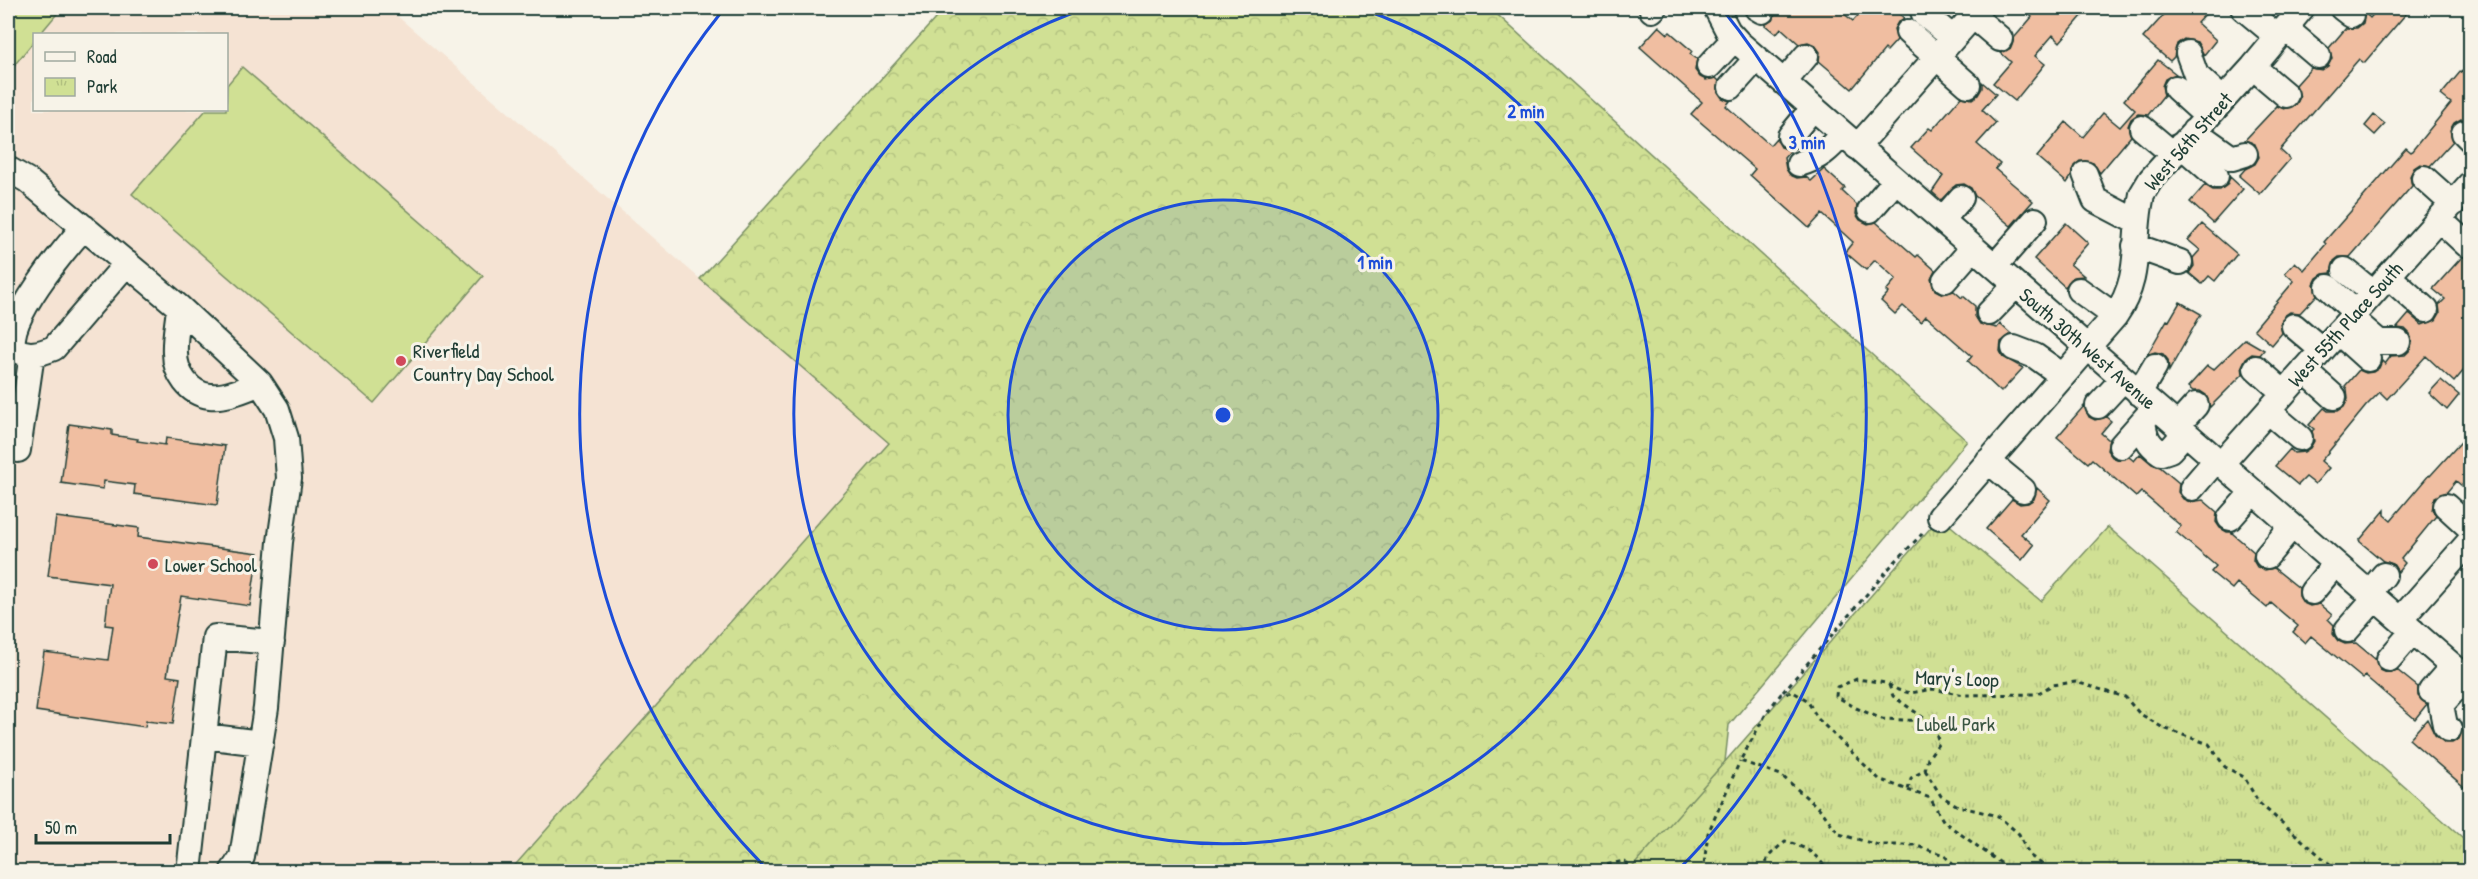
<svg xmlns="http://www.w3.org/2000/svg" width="2478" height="879" viewBox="0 0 2478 879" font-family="'Patrick Hand',sans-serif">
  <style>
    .built { fill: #f5e3d3; fill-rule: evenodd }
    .grass { fill: #d0e094; stroke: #788e64; stroke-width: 1.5 }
    .forest { fill: url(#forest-crowns); stroke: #788e64; stroke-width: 1.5 }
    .park { fill: url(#park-tufts); stroke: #788e64; stroke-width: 1.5 }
    .building { fill: #f0bea1; stroke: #1f3d34; stroke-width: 1.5 }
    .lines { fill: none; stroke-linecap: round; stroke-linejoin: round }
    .minor-casing { stroke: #1f3d34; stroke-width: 28 }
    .path { stroke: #1f3d34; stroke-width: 3; stroke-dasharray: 4.5 4.5; stroke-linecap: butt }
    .minor { stroke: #f7f3e8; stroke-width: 24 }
    .ring { fill: none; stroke: #1d4ed8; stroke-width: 3 }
    .poi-dot { fill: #d1495b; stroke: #f7f3e8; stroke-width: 2 }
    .labels { text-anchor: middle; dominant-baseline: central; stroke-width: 6; stroke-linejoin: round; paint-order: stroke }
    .street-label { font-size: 20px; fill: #1f3d34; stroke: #f7f3e8 }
    .poi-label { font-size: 20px; fill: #1f3d34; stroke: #f7f3e8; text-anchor: start }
    .park-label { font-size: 20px; fill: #3a5542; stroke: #f7f3e8 }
    .centre { fill: #1d4ed8; stroke: #f7f3e8; stroke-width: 3 }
    .ring-label { font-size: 18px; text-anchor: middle; font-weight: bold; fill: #1d4ed8; stroke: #f7f3e8; stroke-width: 6; stroke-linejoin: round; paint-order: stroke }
  </style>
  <defs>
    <pattern id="forest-crowns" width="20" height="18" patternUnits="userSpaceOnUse" patternTransform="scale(1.5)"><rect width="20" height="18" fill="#d0e094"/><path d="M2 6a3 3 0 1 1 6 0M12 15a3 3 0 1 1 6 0" fill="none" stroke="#b2c180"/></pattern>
    <pattern id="park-tufts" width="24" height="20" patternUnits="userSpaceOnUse" patternTransform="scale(1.5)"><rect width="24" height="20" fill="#d0e094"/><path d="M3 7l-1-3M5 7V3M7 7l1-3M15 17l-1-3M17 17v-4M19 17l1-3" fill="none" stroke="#b2c180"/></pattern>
  </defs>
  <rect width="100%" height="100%" fill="#f7f3e8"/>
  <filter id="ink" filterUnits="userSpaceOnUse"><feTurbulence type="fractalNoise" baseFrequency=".0167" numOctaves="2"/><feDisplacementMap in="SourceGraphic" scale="12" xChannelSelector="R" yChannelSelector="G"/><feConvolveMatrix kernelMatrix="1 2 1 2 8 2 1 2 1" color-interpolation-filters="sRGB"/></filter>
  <g filter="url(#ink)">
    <!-- built -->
    <path class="built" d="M8 8H388L889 443 509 871H8ZM34 34H226V110H34Z"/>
    <!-- grass -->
    <path class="grass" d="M8 8 61 9 40 34H34V41L8 73Z
      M242 67 483 276 374 403 132 194 206 110H226L227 85Z"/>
    <!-- forest -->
    <path class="forest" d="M945 8H1490L1967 441 1729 725 1713 871 509 872 889 443 700 279Z"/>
    <!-- park -->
    <path class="park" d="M1940 517 2041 601 2108 527 2470 844V872H1628Z"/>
    <!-- building -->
    <path class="building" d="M1775 8H1837L1853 21 1865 8H1892L1904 18 1898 22 1894 29 1897 40 1887 51 1885 49 1852 89 1819 61 1820 52 1815 45 1808 42 1799 44 1781 28 1776 34 1765 25 1774 19Z
      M2036 8H2089L2060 42 2053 35 2035 56 2045 64 2015 101 1993 83 2011 62 2001 53 2011 48 2014 38 2032 17 2030 15Z
      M2170 8H2211L2197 23 2216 40 2204 55 2197 42 2184 39 2177 44 2174 57 2170 61 2143 38Z
      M2379 8H2411L2364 63 2359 59 2280 150 2290 159 2260 194 2239 176 2245 169 2255 164 2259 157 2255 144 2245 140 2277 106 2284 109 2296 105 2300 97 2296 85 2311 68 2322 70 2328 66 2332 58 2329 48 2346 28H2357L2363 23 2365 13 2370 18Z
      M1659 26 1668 34 1670 32 1692 51 1690 54 1697 59 1695 70 1700 77 1706 80 1716 78 1719 81 1718 92 1722 98 1730 101 1726 106 1770 145 1776 138 1781 147 1791 150 1784 158 1786 169 1790 175 1797 178 1806 177 1811 181 1824 169 1845 188 1842 191 1857 205 1856 214 1860 220 1868 224 1876 222 1916 257 1918 255 1935 270 1931 278 1935 290 1943 294 1954 291 1962 298 1963 296 1975 306V316L1980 324 1997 328 2000 324 2011 334 2001 342 2000 351 2003 357 2023 368 2001 392 1968 361 1972 356 1926 316 1921 322 1903 306 1895 314 1881 301 1888 293 1886 291 1896 279 1875 260 1866 270 1845 252 1853 242 1822 214 1809 228 1750 175 1755 169 1691 114 1702 102 1640 47Z
      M2158 60 2176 74 2165 79 2162 86 2164 95 2148 115 2138 114 2131 119 2128 126 2131 136 2100 173 2093 163 2080 161 2074 166 2071 177 2067 183 2037 157 2066 122 2083 137 2103 113 2120 127 2135 110 2124 100Z
      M2461 71 2470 79V120L2461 119 2454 123 2450 130 2453 141 2430 166 2420 164 2414 168 2410 176 2412 186 2350 257H2339L2334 261 2331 273 2323 274 2317 278 2314 284 2317 295 2300 313 2290 312 2284 316 2280 324 2282 333 2272 345 2254 329 2294 281 2285 273 2295 262 2304 270 2326 244 2324 242 2406 148 2411 152 2451 103 2441 95Z
      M1982 82 1996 94 1982 110 1996 123 1977 144 2000 164 1995 169 2033 201 2011 226 1975 196 1971 188 1964 184 1956 185 1941 200 1932 192 1943 176 1911 148 1929 128 1932 130 1961 97 1972 99 1978 95 1982 88Z
      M2374 115 2385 124 2375 135 2365 126Z
      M2230 177 2243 189 2213 223 2190 202 2205 185 2213 190H2220L2227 185Z
      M2066 223 2088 243 2070 264 2084 276 2073 277 2065 287 2034 259Z
      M2202 224 2237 254 2215 281 2209 276 2202 284 2189 273 2194 266 2193 258 2200 250 2188 240Z
      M2462 257H2470V363L2454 382 2426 356 2387 399 2380 392 2366 406 2321 461 2329 468 2315 484 2306 477 2298 485 2275 466 2290 449 2294 453 2304 452 2310 448 2314 441 2312 431 2314 429 2309 425 2324 408 2328 411H2338L2344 407 2348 399 2347 389 2345 386 2359 370 2366 373 2373 372 2379 368 2382 361 2385 364 2391 356 2405 355 2410 350 2412 343 2410 334 2405 329 2397 328 2409 314 2422 325 2436 320 2440 313 2439 305 2445 299 2433 289Z
      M2180 302 2201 314 2169 371 2168 360 2163 354 2155 352 2147 355 2167 320 2169 321Z
      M2245 339 2264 350 2260 355 2252 354 2246 358 2242 366 2243 374 2210 407 2206 395 2200 391H2193L2188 387 2207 366 2213 370Z
      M2441 380 2459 395 2447 410 2429 393Z
      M2084 406 2089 417 2095 420 2106 417 2111 421 2101 433 2109 440 2107 450 2112 457 2119 460 2129 457 2134 461 2140 454 2152 464 2160 467 2179 483 2178 492 2183 499 2190 502 2203 500 2217 512 2216 522 2220 528 2227 532H2233L2232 533 2254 552 2253 560 2257 567 2265 570 2274 568 2299 588V596L2303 603 2310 606 2319 604 2332 615 2328 619 2334 625 2333 634 2338 641 2345 644 2356 643 2375 659 2380 670 2387 673 2397 670 2418 687V696L2427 704 2415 719 2365 676 2363 679 2311 636 2305 643 2293 632 2298 626 2271 603 2267 608 2237 583 2232 589 2211 572 2216 566 2176 532 2181 526 2141 492 2136 497 2092 459 2088 463 2057 437Z
      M69 424 112 430V435L138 439 137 441 165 445 166 438 225 446 217 505 134 494 135 485 104 481 103 489 61 483Z
      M2470 432V477L2462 486 2456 481 2447 492 2435 497 2432 510 2436 516 2401 559 2405 563 2398 572 2393 564 2383 561 2359 541 2385 510V515L2391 520 2429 475 2430 476Z
      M2037 488 2050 500 2021 534 2034 545 2022 560 1986 529 2012 499 2020 504 2028 503 2034 499Z
      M56 517 139 528 138 537 258 553 250 606 181 596 167 676 180 678 173 724 146 721 145 727 36 711 44 652 108 660 113 626 105 625 110 584 48 576Z
      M2427 719 2435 735 2445 743H2452L2459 739 2463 728 2470 735V792L2409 739Z"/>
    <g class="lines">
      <defs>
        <path id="minor" d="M1716 8 1728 31 1739 43 2470 681
          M1757 8 1762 11
          M1922 8 1924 14 1953 38
          M2243 8 2278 37
          M2342 8 2351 15
          M1652 10 1654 8
          M1973 16 2000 39
          M2285 28 2318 56
          M1908 32 1968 85
          M2188 53 2196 75 2223 100
          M1709 66 1734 39
          M2253 67 2286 95
          M1784 82 1806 56
          M1731 87 1756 59
          M2176 88 2207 116
          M2142 128 2173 154
          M2194 131 2232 158 2245 154
          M2464 133 2470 139
          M1790 136 1813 108
          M2181 145 2216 176
          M1857 147 1980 8
          M1799 164C1819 158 1829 150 1842 134
          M8 169 27 180 179 307 260 383 277 409 286 438 289 478 280 542 266 708 242 857 232 872
          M2085 174 2095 200 2137 222
          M2424 178 2453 204
          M1870 210 1896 180
          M2439 219 2466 244
          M1942 220 1961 198
          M84 227C68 245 0 325 15 349 28 358 41 353 54 348L127 263
          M2135 246 2180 262
          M1995 266 2035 220
          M2345 270 2373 293
          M2388 276 2426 310
          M1945 280 1973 248
          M2328 287 2355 312
          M2079 290 2115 316
          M179 307C178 322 174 338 175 353 175 373 189 394 210 396 225 398 246 389 260 383
          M1989 313 2016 285
          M2350 317 2379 342H2398
          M2294 326 2322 350
          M2338 332 2368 359
          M2014 348 2035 356 2063 376
          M2256 368 2284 393
          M2304 370 2334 397
          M2139 393 2155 366
          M2098 406 2123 379
          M2268 411 2300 438
          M2143 421C2145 437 2148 444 2161 453L2170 450 2185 433
          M2177 426 2196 405
          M2121 446 2149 414
          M18 450 32 354
          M1988 461 2023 490
          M2221 464 2470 184
          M2192 488 2216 460
          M2446 506 2470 528
          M1940 517 2115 316C2141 279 2133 247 2140 205L2142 194 2151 179 2253 67 2302 8
          M2230 518 2253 492
          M2267 556 2292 526
          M2312 592 2335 564
          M2369 593 2384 575
          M2400 620 2470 541
          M2347 630 2375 598
          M2389 659 2413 631
          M2431 691 2453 666
          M2449 729 2445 725 2441 705 2466 677
          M204 736 261 743
          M189 872 215 637 272 642"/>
      </defs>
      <!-- minor casing -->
      <use href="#minor" class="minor-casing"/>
      <!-- path -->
      <path class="path" d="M1889 685 1893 696 1925 719
        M1783 692 1891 566 1925 531
        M1925 770 1941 796 1958 806 1998 816 2019 834 2029 855 2046 867 2061 872
        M1908 790 1930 798 1944 822 2013 872
        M1481 872 1485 867 1513 872
        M1591 872 1601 866 1624 861 1634 872
        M1703 872 1708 833 1740 761
        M1766 872 1767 858 1785 841C1805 847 1817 853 1828 872
        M1960 872 1944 855 1914 845H1878L1839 834 1821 810 1781 775 1740 761 1767 712 1781 694 1793 692 1807 700 1818 719 1879 779 1908 790 1911 778 1925 770 1928 758 1939 743 1936 733 1926 721 1882 719 1856 708 1836 696 1837 687 1857 679 1886 683 1898 690 1910 693 1933 689 1964 695 2037 694 2052 685 2076 682 2125 697 2139 713 2163 728 2209 744 2225 767 2244 777 2259 803 2339 872"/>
      <!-- minor -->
      <use href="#minor" class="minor"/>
    </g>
  </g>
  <!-- distance rings -->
  <circle cx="1223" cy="415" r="215" fill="#1d4ed8" fill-opacity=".12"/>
  <g class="ring">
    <circle cx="1223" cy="415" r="215"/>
    <path d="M1359 8A429 429 0 1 1 1087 8"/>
    <path d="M768 870A644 644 0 0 1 723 10M1723 10A644 644 0 0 1 1678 870"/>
  </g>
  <!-- markers -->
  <g class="poi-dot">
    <circle cx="401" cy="361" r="6"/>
    <circle cx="153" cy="564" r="6"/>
  </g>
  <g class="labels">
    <!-- street labels -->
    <g class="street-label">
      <text transform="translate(2188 141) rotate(-49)">West 56th Street</text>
      <text transform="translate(2345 324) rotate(-48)">West 55th Place South</text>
      <text transform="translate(2088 348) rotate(41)">South 30th West Avenue</text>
      <text transform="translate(1957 678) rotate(2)">Mary's Loop</text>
    </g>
    <!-- poi labels -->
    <g class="poi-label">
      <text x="413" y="350">Riverfield<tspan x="413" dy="23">Country Day School</tspan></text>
      <text x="165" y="564">Lower School</text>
    </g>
    <!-- park labels -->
    <g class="park-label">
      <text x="1956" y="723">Lubell Park</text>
    </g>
  </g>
  <circle cx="1223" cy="415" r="9" class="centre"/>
  <g class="ring-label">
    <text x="1526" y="118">2 min</text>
    <text x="1807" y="149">3 min</text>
    <text x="1375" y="269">1 min</text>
  </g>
  <!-- margin -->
  <rect width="2478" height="879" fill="none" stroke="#f7f3e8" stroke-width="30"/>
  <rect x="15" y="15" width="2448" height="849" fill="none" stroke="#1f3d34" stroke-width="2" filter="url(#ink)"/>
  <!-- legend -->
  <rect x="33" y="33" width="195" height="78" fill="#f7f3e8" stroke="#a1aaa0" stroke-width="1.5"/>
  <rect x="45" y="52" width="30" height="9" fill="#f7f3e8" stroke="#a1aaa0" stroke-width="1.5"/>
  <text x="87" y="63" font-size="18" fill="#1f3d34">Road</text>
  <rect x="45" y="78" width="30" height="18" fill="url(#park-tufts)" stroke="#a1aaa0" stroke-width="1.5"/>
  <text x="87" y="93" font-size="18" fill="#1f3d34">Park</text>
  <!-- scale -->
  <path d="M36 834v9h134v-9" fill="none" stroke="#1f3d34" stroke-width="3"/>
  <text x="45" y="834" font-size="18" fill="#1f3d34" stroke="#f7f3e8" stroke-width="4.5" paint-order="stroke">50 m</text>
</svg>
